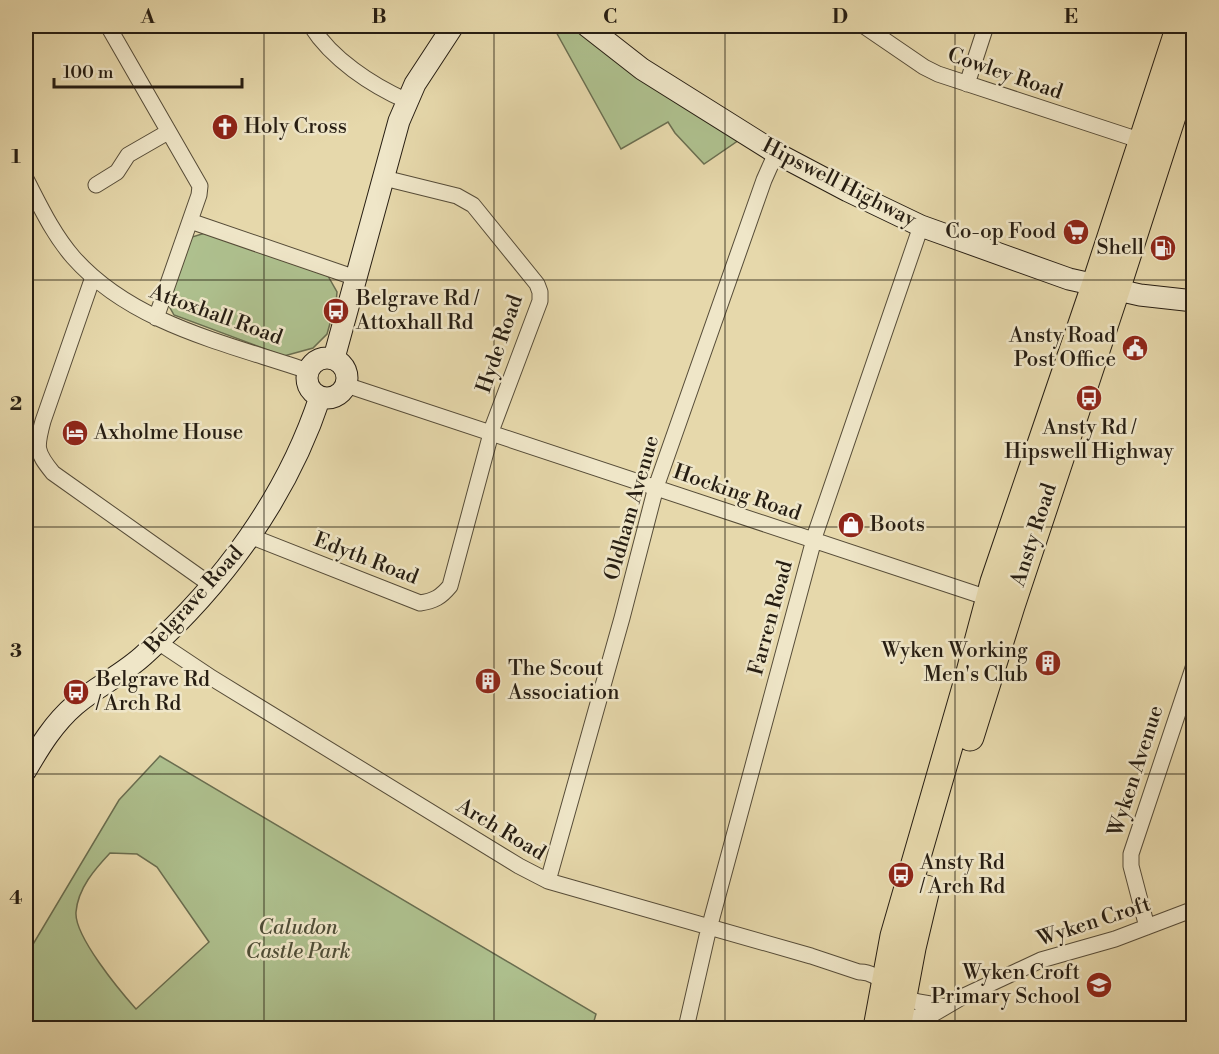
<svg xmlns="http://www.w3.org/2000/svg" width="1219" height="1054" viewBox="0 0 1219 1054" font-family="'Libre Bodoni',serif">
  <style>
    .green { fill: #aec08e; stroke: #6a6e50; stroke-width: 1.5; fill-rule: evenodd }
    .lines { fill: none; stroke-linecap: round; stroke-linejoin: round }
    .street-casing { stroke: #564c38; stroke-width: 17 }
    .secondary-casing { stroke: #261d12; stroke-width: 23 }
    .highway-casing { stroke: #261d12; stroke-width: 29 }
    .street { stroke: #efe6c8; stroke-width: 15 }
    .secondary { stroke: #efe6c8; stroke-width: 21 }
    .highway { stroke: #e6d8ab; stroke-width: 27 }
    .grid { fill: none; stroke: #261d12; stroke-width: 1.5; stroke-opacity: 0.55 }
    .labels { text-anchor: middle; dominant-baseline: central; stroke-width: 5; stroke-linejoin: round; paint-order: stroke }
    .street-label { font-size: 21px; fill: #261d12; stroke: #efe6c8 }
    .poi-label { font-size: 21px; fill: #261d12; stroke: #efe6c8; text-anchor: start }
    .park-label { font-size: 21px; font-style: italic; fill: #4f4e37; stroke: #efe6c8 }
    .neatline { fill: none; stroke: #261d12; stroke-width: 2 }
    .grid-label { font-size: 20px; text-anchor: middle; font-weight: bold; fill: #261d12 }
  </style>
  <rect width="100%" height="100%" fill="#e6d8ab"/>
  <filter id="stains"><feTurbulence type="fractalNoise" baseFrequency=".00333" numOctaves="4"/><feColorMatrix values="0 0 0 0 .2 0 0 0 0 .09 0 0 0 0 .02 0 0 0 .5 -.17"/></filter>
  <radialGradient id="worn" r=".72"><stop offset=".6" stop-color="#630" stop-opacity="0"/><stop offset="1" stop-color="#630" stop-opacity=".3"/></radialGradient>
  <!-- green -->
  <path class="green" d="M560 26H574L591 40 739 140 704 164 675 133 668 122 621 149 555 30Z
    M205 233 328 276 337 292 336 303H333L329 319 331 320 327 334 313 348 284 356 174 315 169 306 170 296 192 237Z
    M160 756 596 1014 592 1028H26V956L119 800ZM110 853 137 854 157 867 209 942 136 1009C120 991 74 936 76 912 78 888 95 869 110 853Z"/>
  <g class="lines">
    <defs>
      <path id="street" d="M108 26 200 186 199 195 156 318
        M311 26C332 59 371 85 407 101
        M864 26 924 67 938 74 1142 141
        M967 84 986 26
        M26 179C40 206 53 234 73 257 132 324 226 343 308 371
        M96 185 117 172 128 155 168 132
        M190 221 356 278
        M93 277 43 421C36 447 35 451 53 473L211 585
        M346 385 979 595
        M250 536 420 603C434 601 441 597 450 586L493 426 540 301V292L537 284 473 205 457 196 384 178
        M158 642 212 678 519 866 548 881 811 956 859 972C877 971 886 988 901 996 914 1004 930 1002 944 1007
        M548 881 622 618 656 487 764 180 776 153
        M1147 927 1131 866V854L1194 665
        M895 1013 910 1018 935 1013 964 996 1041 960 1115 939 1194 909
        M686 1028 707 936 816 532 921 226"/>
      <path id="secondary" d="M587 26 642 69 776 153 848 191 921 226 1069 279 1140 295 1194 301
        M307 378a20 20 0 1 1 40 0a20 20 0 1 1-40 0Z
        M334 358 399 121 415 84 453 26
        M26 770C40 746 54 723 75 705 97 686 124 674 145 654 223 584 287 497 320 397"/>
      <path id="highway" d="M970 737 1011 606 1116 290 1194 48
        M877 1028 894 936 966 687 994 582 1095 286 1180 26
        M897 1028 912 948 926 889"/>
    </defs>
    <!-- street casing -->
    <use href="#street" class="street-casing"/>
    <!-- secondary casing -->
    <use href="#secondary" class="secondary-casing"/>
    <!-- highway casing -->
    <use href="#highway" class="highway-casing"/>
    <!-- street -->
    <use href="#street" class="street"/>
    <!-- secondary -->
    <use href="#secondary" class="secondary"/>
    <!-- highway -->
    <use href="#highway" class="highway"/>
  </g>
  <!-- grid -->
  <path class="grid" d="M264 26V1028M494 26V1028M725 26V1028M955 26V1028M26 280H1194M26 527H1194M26 774H1194"/>
  <!-- icons -->
  <defs>
    <symbol id="church-disc" viewBox="-11 -11 22 22"><circle r="9.5" fill="#8f2418" stroke="#efe6c8"/><path d="M-1.2-6h2.4v3.5h3.3v2.4h-3.3V6h-2.4V-.1h-3.3v-2.4h3.3Z" fill="#fff"/></symbol>
    <symbol id="supermarket-disc" viewBox="-11 -11 22 22"><circle r="9.5" fill="#8f2418" stroke="#efe6c8"/><path d="M-6-5.5h2.5l.6 2H6L4.5 2H-2.5L-4.4-4H-6ZM-1.5 3.2a1.3 1.3 0 1 0 .1 0ZM3 3.2a1.3 1.3 0 1 0 .1 0Z" fill="#fff"/></symbol>
    <symbol id="fuel-disc" viewBox="-11 -11 22 22"><circle r="9.5" fill="#8f2418" stroke="#efe6c8"/><path d="M-5.5-6h7V0h2V4h1.3V-2.5L3-4.5l.8-.8L6-3V5H2.5V1h-1V6h-7ZM-4.2-4.7v3.2H.2V-4.7Z" fill="#fff"/></symbol>
    <symbol id="bus-disc" viewBox="-11 -11 22 22"><circle r="9.5" fill="#8f2418" stroke="#efe6c8"/><path d="M-5-6H5V4H4V6H2V4H-2V6H-4V4H-5ZM-3.5-4V0h7V-4ZM-3.5 1.2v1.5H-2V1.2ZM2 1.2v1.5H3.5V1.2Z" fill="#fff"/></symbol>
    <symbol id="civic-disc" viewBox="-11 -11 22 22"><circle r="9.5" fill="#8f2418" stroke="#efe6c8"/><path d="M-.6-6.5H3V-4.5H.6V-3L4-1V1h2V6H-6V1h2V-1L-.6-3ZM-1.2 2.5V6h2.4V2.5Z" fill="#fff"/></symbol>
    <symbol id="hotel-disc" viewBox="-11 -11 22 22"><circle r="9.5" fill="#8f2418" stroke="#efe6c8"/><path d="M-6-4.5h1.5V1H6V5H4.5V3h-9V5H-6ZM-4 0a1.8 1.8 0 1 1 3.6 0ZM.5 0V-2.5h3Q6-2.5 6 0Z" fill="#fff"/></symbol>
    <symbol id="shop-disc" viewBox="-11 -11 22 22"><circle r="9.5" fill="#8f2418" stroke="#efe6c8"/><path d="M-5-2.5h2.3a2.7 3.5 0 0 1 5.4 0H5L5.5 6h-11ZM-1.5-2.5h3a1.5 2.3 0 0 0-3 0Z" fill="#fff"/></symbol>
    <symbol id="building-disc" viewBox="-11 -11 22 22"><circle r="9.5" fill="#8f2418" stroke="#efe6c8"/><path d="M-4-6H4V6H1V3H-1V6H-4ZM-2.5-4.3h1.7v1.8h-1.7ZM.8-4.3h1.7v1.8H.8ZM-2.5-1h1.7V.8h-1.7ZM.8-1h1.7V.8H.8Z" fill="#fff"/></symbol>
    <symbol id="school-disc" viewBox="-11 -11 22 22"><circle r="9.5" fill="#8f2418" stroke="#efe6c8"/><path d="M0-5L7-2L0 1L-7-2ZM-4 1L0 2.5L4 1V4Q0 6-4 4Z" fill="#fff"/></symbol>
  </defs>
  <g fill-rule="evenodd">
    <use href="#church-disc" x="210" y="112" width="30" height="30"/>
    <use href="#supermarket-disc" x="1061" y="217" width="30" height="30"/>
    <use href="#fuel-disc" x="1148" y="233" width="30" height="30"/>
    <use href="#bus-disc" x="321" y="296" width="30" height="30"/>
    <use href="#civic-disc" x="1120" y="333" width="30" height="30"/>
    <use href="#bus-disc" x="1074" y="383" width="30" height="30"/>
    <use href="#hotel-disc" x="60" y="418" width="30" height="30"/>
    <use href="#shop-disc" x="836" y="510" width="30" height="30"/>
    <use href="#building-disc" x="1033" y="648" width="30" height="30"/>
    <use href="#building-disc" x="473" y="666" width="30" height="30"/>
    <use href="#bus-disc" x="61" y="677" width="30" height="30"/>
    <use href="#bus-disc" x="886" y="860" width="30" height="30"/>
    <use href="#school-disc" x="1084" y="970" width="30" height="30"/>
  </g>
  <g class="labels">
    <!-- street labels -->
    <g class="street-label">
      <text transform="translate(1005 74) rotate(19)">Cowley Road</text>
      <text transform="translate(839 183) rotate(27)">Hipswell Highway</text>
      <text transform="translate(216 315) rotate(20)">Attoxhall Road</text>
      <text transform="translate(500 344) rotate(-71)">Hyde Road</text>
      <text transform="translate(737 493) rotate(19)">Hocking Road</text>
      <text transform="translate(632 508) rotate(-74)">Oldham Avenue</text>
      <text transform="translate(1034 535) rotate(-72)">Ansty Road</text>
      <text transform="translate(366 559) rotate(21)">Edyth Road</text>
      <text transform="translate(194 600) rotate(-48)">Belgrave Road</text>
      <text transform="translate(771 618) rotate(-75)">Farren Road</text>
      <text transform="translate(1136 771) rotate(-72)">Wyken Avenue</text>
      <text transform="translate(501 830) rotate(31)">Arch Road</text>
      <text transform="translate(1094 922) rotate(-18)">Wyken Croft</text>
    </g>
    <!-- poi labels -->
    <g class="poi-label">
      <text x="244" y="127">Holy Cross</text>
      <text x="1056" y="232" text-anchor="end">Co-op Food</text>
      <text x="1144" y="248" text-anchor="end">Shell</text>
      <text x="356" y="299">Belgrave Rd /<tspan x="356" dy="24">Attoxhall Rd</tspan></text>
      <text x="1116" y="336" text-anchor="end">Ansty Road<tspan x="1116" dy="24">Post Office</tspan></text>
      <text x="1089" y="428" text-anchor="middle">Ansty Rd /<tspan x="1089" dy="24">Hipswell Highway</tspan></text>
      <text x="94" y="433">Axholme House</text>
      <text x="870" y="525">Boots</text>
      <text x="1028" y="651" text-anchor="end">Wyken Working<tspan x="1028" dy="24">Men's Club</tspan></text>
      <text x="508" y="669">The Scout<tspan x="508" dy="24">Association</tspan></text>
      <text x="96" y="680">Belgrave Rd<tspan x="96" dy="24">/ Arch Rd</tspan></text>
      <text x="920" y="863">Ansty Rd<tspan x="920" dy="24">/ Arch Rd</tspan></text>
      <text x="1080" y="973" text-anchor="end">Wyken Croft<tspan x="1080" dy="24">Primary School</tspan></text>
    </g>
    <!-- park labels -->
    <g class="park-label">
      <text x="298" y="928">Caludon<tspan x="298" dy="24">Castle Park</tspan></text>
    </g>
  </g>
  <!-- margin -->
  <rect width="1219" height="1054" fill="none" stroke="#e6d8ab" stroke-width="66"/>
  <!-- scale -->
  <path d="M54 78v9h188v-9" fill="none" stroke="#261d12" stroke-width="3"/>
  <text x="63" y="78" font-size="18" fill="#261d12" stroke="#efe6c8" stroke-width="4.5" paint-order="stroke">100 m</text>
  <rect x="33" y="33" width="1153" height="988" class="neatline"/>
  <g class="grid-label">
    <text x="148" y="23">A</text>
    <text x="379" y="23">B</text>
    <text x="610" y="23">C</text>
    <text x="840" y="23">D</text>
    <text x="1071" y="23">E</text>
    <text x="16" y="163">1</text>
    <text x="16" y="410">2</text>
    <text x="16" y="657">3</text>
    <text x="16" y="904">4</text>
  </g>
  <rect width="100%" height="100%" filter="url(#stains)"/>
  <rect width="100%" height="100%" fill="url(#worn)"/>
</svg>
